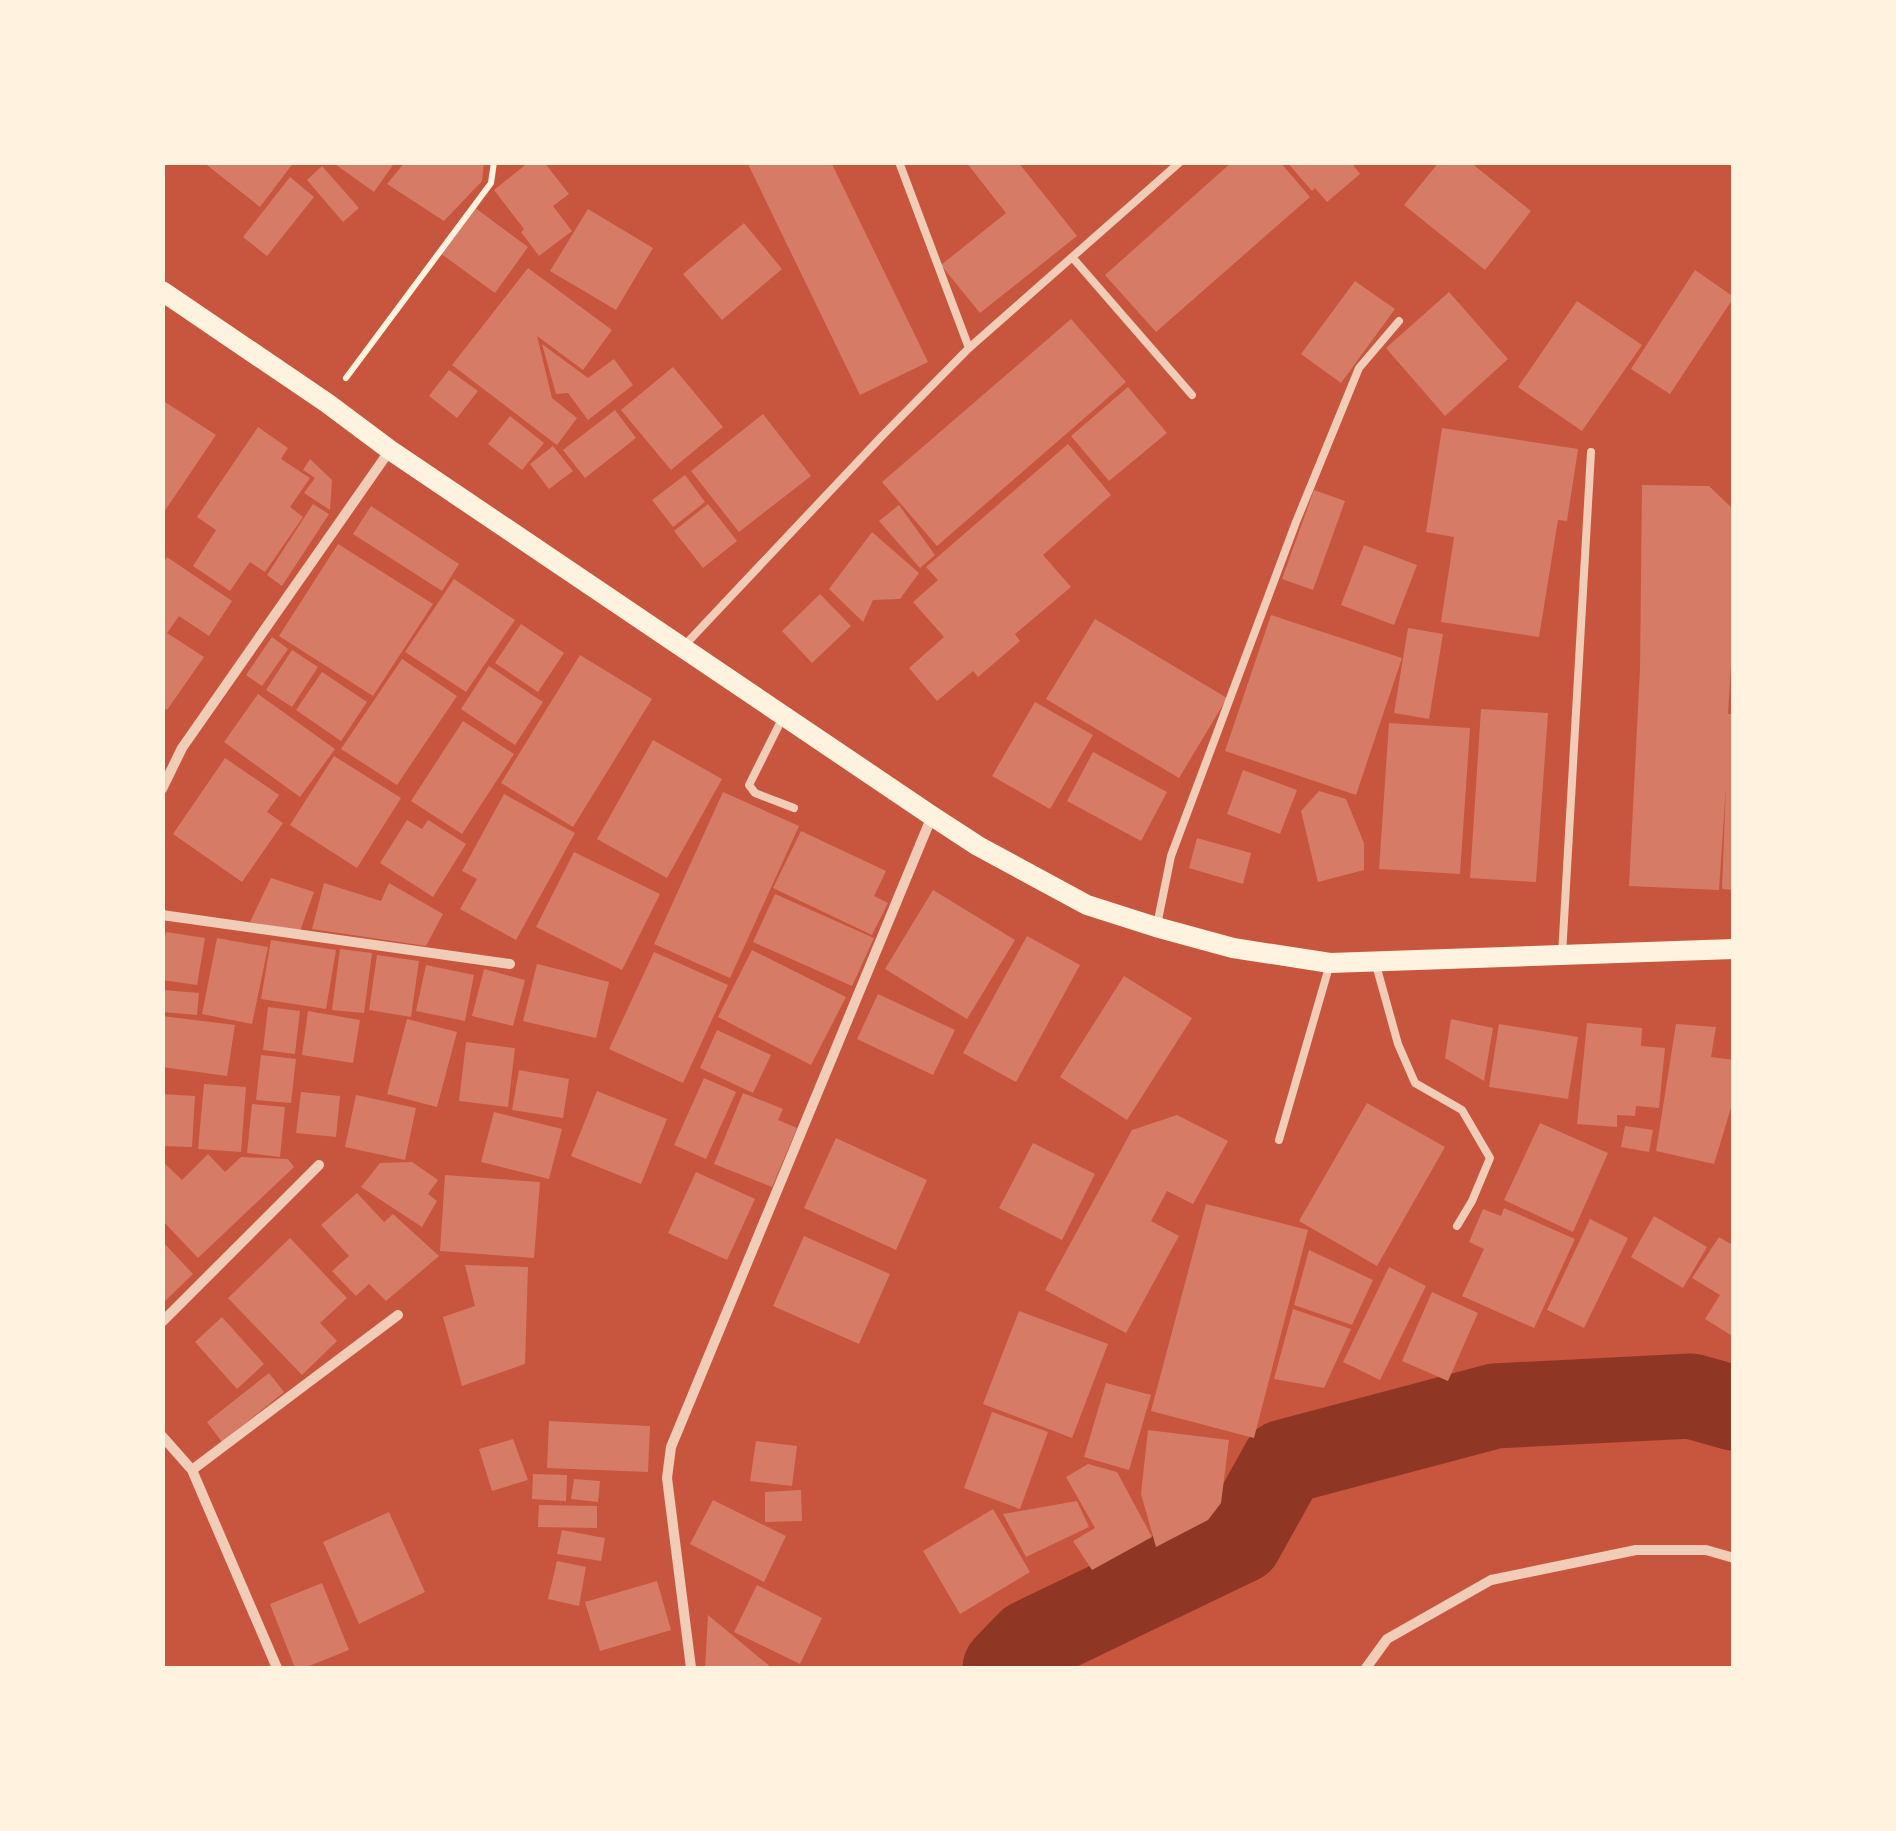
<svg xmlns="http://www.w3.org/2000/svg" width="1896" height="1831" viewBox="0 0 1896 1831" font-family="'Public Sans',sans-serif">
  <style>
    .lines { fill: none; stroke-linecap: round; stroke-linejoin: round }
    .river { stroke: #8f3625; stroke-width: 85 }
    .building { fill: #d67c66 }
    .path { stroke: #fff3e0; stroke-width: 6 }
    .service { stroke: #f1ccb7; stroke-width: 8 }
    .minor { stroke: #f1ccb7; stroke-width: 10 }
    .secondary { stroke: #fff3e0; stroke-width: 20 }
  </style>
  <rect width="100%" height="100%" fill="#c8553d"/>
  <g class="lines">
    <!-- river -->
    <path class="river" d="M1005 1668 1030 1642 1240 1541 1284 1462 1495 1406 1691 1396 1734 1408"/>
  </g>
  <!-- building -->
  <path class="building" d="M203 162H294L260 207Z
    M332 162H395L374 192Z
    M405 162H484L482 181 444 221 387 184Z
    M529 162H544L569 194 553 206 572 231 539 256 521 232 524 229 494 190Z
    M747 162H831L928 362 860 395Z
    M966 162H1018L1077 236 980 313 941 265 1006 213Z
    M1232 162H1280L1310 197 1156 332 1105 275Z
    M1287 162H1351L1360 174 1327 202 1315 188 1312 191Z
    M1439 162H1470L1531 211 1485 270 1404 205Z
    M322 166 359 208 343 222 307 180Z
    M290 177 314 197 267 256 243 237Z
    M474 207 528 247 495 293 440 253Z
    M588 209 653 248 616 310 550 271Z
    M744 223 782 269 722 320 683 274Z
    M528 268 612 330 583 370 537 336 552 398 577 418 557 445 452 365Z
    M1695 270 1734 297 1670 394 1631 369Z
    M1355 281 1395 309 1341 383 1301 354Z
    M1449 292 1508 359 1445 416 1386 348Z
    M1577 301 1642 345 1582 431 1518 387Z
    M1071 319 1126 382 937 546 882 482Z
    M542 344 588 378 614 359 633 385 588 420 568 393 556 394Z
    M673 367 723 427 671 470 621 410Z
    M449 370 478 391 457 418 429 396Z
    M1128 387 1167 433 1109 481 1071 436Z
    M162 400 216 435 162 515Z
    M615 410 636 438 585 478 563 450Z
    M763 414 811 476 739 532 691 471Z
    M510 416 544 443 522 470 488 444Z
    M258 427 288 448 281 459 310 478 290 507 303 517 265 572 250 562 230 591 193 566 216 530 197 517Z
    M1442 428 1578 449 1567 521 1558 520 1539 637 1441 622 1454 537 1426 532Z
    M1068 444 1111 495 1043 555 1071 587 1015 634 1020 641 978 677 973 671 937 701 909 668 944 637 913 602 938 580 926 567Z
    M553 446 573 471 549 489 530 464Z
    M310 459 332 480 330 510 304 493 315 478 303 470Z
    M685 475 705 502 673 527 652 500Z
    M1642 485 1709 486 1734 510V615L1728 714H1734V890L1722 889 1726 786 1719 890 1629 886 1640 669Z
    M1314 490 1345 501 1313 590 1282 579Z
    M313 504 329 514 282 586 267 575Z
    M708 504 737 541 703 568 674 531Z
    M899 505 935 555 920 568 879 521Z
    M371 506 459 564 442 591 353 534Z
    M872 532 919 573 900 599 873 600 863 622 829 589Z
    M338 544 433 604 373 696 279 636Z
    M1364 545 1417 565 1394 625 1341 605Z
    M167 557 232 601 209 636 179 616 167 633 204 657 167 710 162 707V564Z
    M454 579 515 620 466 692 405 652Z
    M820 594 851 626 812 663 782 631Z
    M1271 615 1402 658 1356 795 1225 751Z
    M1095 619 1227 698 1179 778 1046 699Z
    M521 624 564 653 538 692 495 663Z
    M1408 628 1443 634 1429 719 1394 713Z
    M272 637 288 649 262 686 246 675Z
    M292 650 318 667 292 707 266 690Z
    M580 655 652 699 573 827 501 783Z
    M402 659 457 696 397 785 341 749Z
    M489 666 543 702 515 745 461 709Z
    M322 672 367 702 341 741 296 710Z
    M258 694 335 749 300 797 224 742Z
    M1035 702 1093 735 1050 809 992 776Z
    M1481 709 1548 713 1536 882 1470 878Z
    M463 721 514 754 462 834 411 801Z
    M1389 723 1470 728 1460 874 1379 869Z
    M653 740 722 779 667 878 597 839Z
    M1093 752 1167 792 1141 841 1067 801Z
    M334 756 401 798 357 868 290 825Z
    M225 758 279 795 267 812 283 823 242 882 173 834Z
    M1243 770 1297 790 1280 834 1227 814Z
    M1319 791 1346 799 1364 843V870L1318 882 1301 811Z
    M723 792 799 826 730 978 654 944Z
    M504 794 575 833 516 940 460 909 477 879 462 871Z
    M407 820 422 829 428 820 466 844 433 897 380 863Z
    M801 831 886 871 874 896 888 903 872 935 773 888Z
    M1197 838 1251 853 1243 884 1189 868Z
    M574 852 660 894 622 970 536 927Z
    M271 878 314 892 300 931 250 922Z
    M324 883 381 901 389 883 443 914 426 946 312 929Z
    M933 890 1015 940 967 1019 885 969Z
    M775 894 874 938 852 986 753 942Z
    M166 932 205 938 197 985 162 980V951Z
    M1027 936 1080 965 1016 1082 963 1053Z
    M217 938 268 947 252 1024 202 1014Z
    M271 940 336 950 326 1009 261 999Z
    M340 949 372 953 364 1013 332 1010Z
    M752 950 846 997 811 1065 718 1017Z
    M654 952 728 985 683 1083 609 1049Z
    M377 955 419 961 411 1017 369 1010Z
    M537 964 609 982 596 1038 523 1021Z
    M426 965 474 975 465 1021 416 1011Z
    M484 969 525 980 513 1026 472 1016Z
    M1124 976 1192 1018 1127 1120 1060 1077Z
    M164 990 199 993 197 1015 162 1012Z
    M878 994 955 1030 933 1075 857 1039Z
    M268 1007 300 1011 295 1054 263 1050Z
    M308 1011 360 1020 353 1063 302 1055Z
    M162 1016 235 1025 227 1076 162 1067Z
    M407 1019 457 1032 437 1107 387 1094Z
    M1451 1019 1493 1028 1484 1081 1445 1058Z
    M1587 1023 1642 1028 1641 1046 1665 1048 1659 1108 1636 1106 1635 1116 1617 1115V1127L1577 1124Z
    M1499 1024 1578 1037 1568 1099 1489 1087Z
    M1676 1024 1716 1027 1711 1057 1734 1060V1098L1714 1164 1656 1151Z
    M717 1030 771 1055 753 1093 700 1068Z
    M466 1042 515 1048 508 1107 459 1101Z
    M261 1055 296 1059 291 1103 256 1100Z
    M519 1070 569 1079 563 1118 512 1110Z
    M704 1078 736 1092 706 1159 674 1145Z
    M204 1084 246 1087 241 1152 198 1149Z
    M597 1091 667 1119 641 1184 571 1156Z
    M301 1092 340 1096 336 1137 296 1133Z
    M743 1093 783 1109 778 1120 797 1128 772 1187 714 1164Z
    M162 1094 195 1096 192 1147 162 1146Z
    M356 1095 416 1108 405 1160 345 1147Z
    M1367 1103 1445 1147 1377 1266 1299 1221Z
    M252 1104 285 1107 280 1157 247 1153Z
    M494 1112 562 1129 549 1179 481 1162Z
    M1177 1115 1228 1141 1193 1204 1167 1191 1151 1221 1179 1236 1126 1333 1045 1290 1132 1130Z
    M1540 1123 1608 1153 1573 1232 1504 1200Z
    M1625 1126 1653 1130 1649 1152 1621 1147Z
    M836 1138 927 1180 896 1250 804 1208Z
    M1033 1143 1095 1174 1062 1240 999 1208Z
    M208 1154 225 1172 241 1157 288 1159 294 1167 198 1258 162 1220V1161L182 1180Z
    M412 1162 438 1180 428 1194 437 1201 422 1227 361 1187 380 1163Z
    M696 1172 755 1199 727 1260 668 1233Z
    M445 1175 540 1182 534 1258 440 1251Z
    M357 1193 384 1222 393 1214 439 1256 386 1301 369 1284 356 1296 332 1271 349 1256 321 1225Z
    M1206 1204 1308 1230 1254 1438 1151 1411Z
    M1504 1208 1575 1239 1534 1328 1462 1296 1484 1249 1469 1242 1483 1209 1501 1216Z
    M1654 1216 1707 1247 1683 1288 1631 1257Z
    M1590 1219 1628 1238 1584 1328 1547 1310Z
    M804 1236 890 1274 859 1344 773 1306Z
    M1719 1237 1734 1246V1337L1705 1319 1720 1295 1692 1278Z
    M290 1238 347 1298 320 1323 337 1341 302 1375 228 1298Z
    M162 1241 193 1274 162 1304Z
    M1309 1250 1373 1280 1352 1325 1294 1305Z
    M465 1265 528 1267 525 1364 462 1386 443 1317 475 1306Z
    M1389 1267 1426 1286 1380 1380 1343 1362Z
    M1432 1292 1478 1313 1448 1381 1402 1361Z
    M1293 1309 1351 1329 1324 1388 1274 1379Z
    M1019 1311 1108 1344 1072 1438 983 1404Z
    M222 1317 264 1364 237 1389 195 1342Z
    M269 1373 284 1392 222 1442 207 1422Z
    M1106 1383 1151 1395 1129 1470 1084 1457Z
    M992 1412 1048 1432 1020 1509 964 1488Z
    M549 1421 650 1426 648 1472 547 1468Z
    M1148 1430 1229 1440 1221 1503 1208 1520 1156 1547 1141 1494Z
    M513 1439 528 1480 492 1491 479 1449Z
    M756 1441 797 1446 792 1486 750 1481Z
    M1088 1464 1117 1472 1152 1537 1092 1570 1073 1541 1095 1528 1066 1477Z
    M533 1474 567 1475 566 1501 532 1499Z
    M574 1479 600 1481 598 1502 571 1499Z
    M801 1490 802 1521 765 1522V1492Z
    M713 1500 786 1536 764 1582 690 1544Z
    M1077 1501 1089 1527 1026 1557 1003 1514Z
    M539 1505 597 1506V1528L538 1527Z
    M993 1509 1030 1572 960 1614 923 1551Z
    M389 1512 425 1592 359 1624 323 1542Z
    M562 1530 605 1538 601 1561 557 1554Z
    M557 1561 586 1567 579 1606 548 1599Z
    M657 1581 671 1630 600 1651 585 1602Z
    M322 1583 349 1650 304 1668H295L270 1604Z
    M757 1585 822 1618 800 1664 734 1632Z
    M708 1615 772 1668H705Z"/>
  <g class="lines">
    <!-- path -->
    <path class="path" d="M346 378 491 183 494 162"/>
    <!-- service -->
    <path class="service" d="M899 162 969 348
      M1072 257 1192 395
      M683 647 883 435 969 348 1180 162
      M782 719 749 785 755 793 794 808
      M1157 925 1171 856 1296 522 1359 368 1399 321
      M1562 955 1591 452
      M1376 965 1398 1044 1415 1083 1462 1110 1490 1158 1472 1201 1457 1226
      M1279 1140 1329 967"/>
    <!-- minor -->
    <path class="minor" d="M162 789 182 748 390 450
      M162 915 510 964
      M162 1322 319 1165
      M162 1436 192 1470 277 1668
      M192 1470 398 1315
      M691 1668 667 1478 671 1447 932 816
      M1366 1668 1387 1639 1491 1580 1636 1550H1706L1734 1558"/>
    <!-- secondary -->
    <path class="secondary" d="M162 291 327 403 390 450 932 816 978 846 1087 905 1156 927 1233 948 1330 963 1734 949"/>
  </g>
  <!-- border -->
  <rect width="1896" height="1831" fill="none" stroke="#fff3e0" stroke-width="330"/>
</svg>
